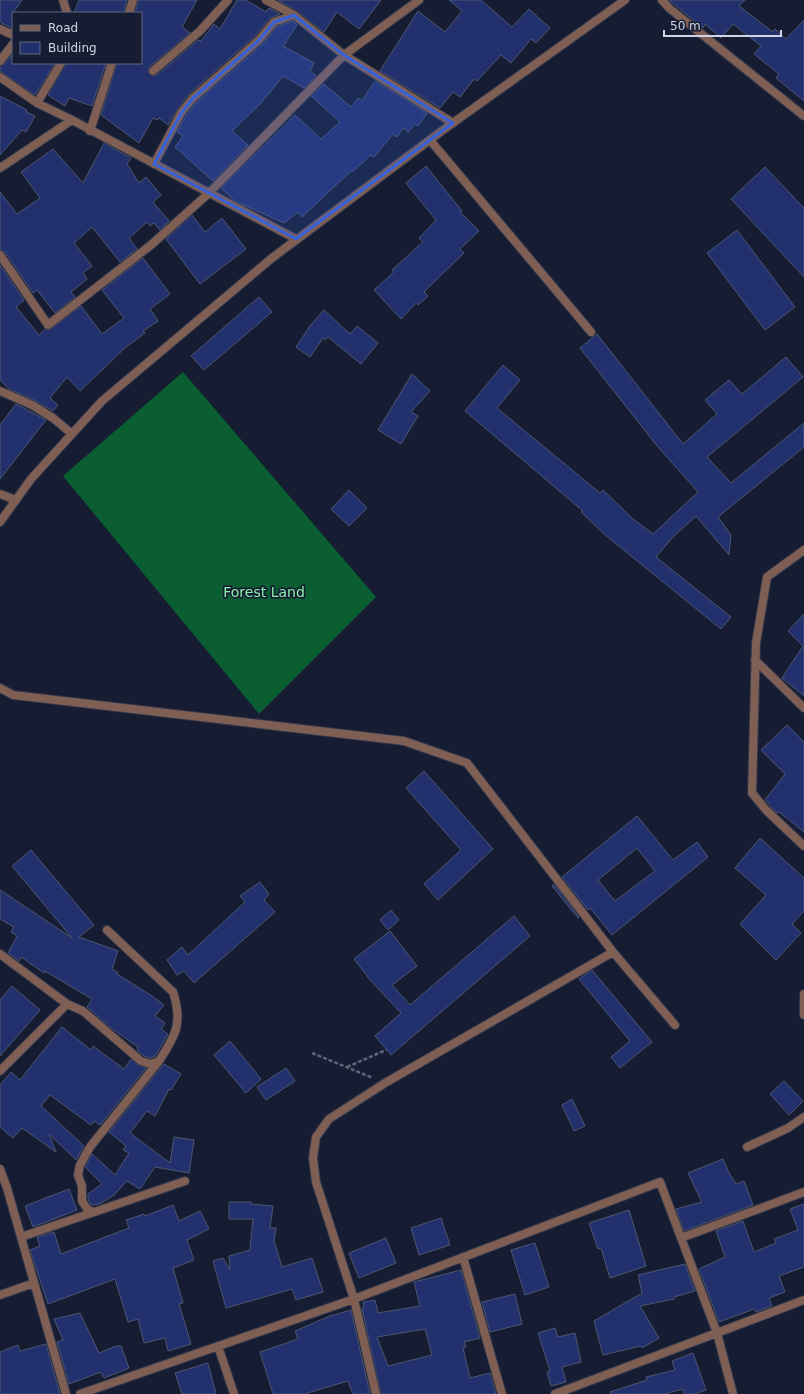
<svg xmlns="http://www.w3.org/2000/svg" width="804" height="1394" viewBox="0 0 804 1394" font-family="'DejaVu Sans',sans-serif">
  <style>
    .forest { fill: #0a5e31 }
    .building { fill: #22316d; stroke: #4d5670; fill-rule: evenodd }
    .lines { fill: none; stroke-linecap: round; stroke-linejoin: round }
    .service-casing { stroke: #30374c; stroke-width: 10 }
    .minor-casing { stroke: #30374c; stroke-width: 10 }
    .tertiary-casing { stroke: #30374c; stroke-width: 10 }
    .path { stroke: #5e6478; stroke-width: 2.5; stroke-dasharray: 4 2; stroke-linecap: butt }
    .service { stroke: #7f5e53; stroke-width: 8 }
    .minor { stroke: #7f5e53; stroke-width: 8 }
    .tertiary { stroke: #7f5e53; stroke-width: 8 }
    .marked { fill: #3862da; fill-opacity: 0.2; stroke: #3862da; stroke-width: 3; stroke-linejoin: round }
    .labels { text-anchor: middle; dominant-baseline: central; stroke-width: 3.5; stroke-linejoin: round; paint-order: stroke }
    .park-label { font-size: 14px; fill: #8cf0ab; stroke: #161d33 }
  </style>
  <rect width="100%" height="100%" fill="#161d33"/>
  <!-- forest -->
  <path class="forest" d="M183 372 376 597 259 714 63 476Z"/>
  <!-- building -->
  <path class="building" d="M0 0H22L13 13V29L0 22Z
    M79 0H127L124 13H74Z
    M138 0H197L182 27 190 33 149 67 148 72 152 76 157 75 198 40 201 41 214 24 220 29 237 0H246L266 12 269 8 280 14 270 18 255 36 189 94 177 110 168 125 159 118 157 120 153 118 139 143 101 115 117 63H141V13H135Z
    M278 0H381L359 29 337 12 324 32 297 11Z
    M449 0H481L512 27 529 9 550 28 536 43 531 39 511 63 501 55 477 81 474 79 460 97 453 92 440 108 380 71 418 11 445 32 462 11Z
    M669 0H745L739 6 773 32 775 29 786 39 804 20V101L776 78 779 74 754 54 761 46 733 24 721 38 705 24 703 28Z
    M293 21 297 25 283 46 314 63 310 71 316 76 304 88 283 76 262 102 232 131 248 145 213 181 175 147 183 136 177 132 186 116 197 102 263 44 277 27Z
    M13 53V63H55L35 95 0 71V66L4 64Z
    M66 63H106L92 106 69 98 65 106 48 95Z
    M375 81 427 113 418 126 415 124 408 132 403 128 397 137 393 134 374 157 371 155 352 172 351 171 302 217 298 212 284 223 235 201 221 188 295 115 321 139 340 122 311 96 324 84 351 107 358 98 362 101Z
    M0 96 27 110 26 112 35 116 26 132 22 130 0 155Z
    M104 143 131 158 127 164 139 183 146 177 161 195 153 202 169 221 160 230 154 223 150 226 147 222 129 238 137 249 120 262 92 227 74 243 92 266 83 273 87 279 71 292 75 297 55 313 37 290 33 293 5 252 0 250V192L17 214 40 198 21 172 53 149 83 183Z
    M426 166 462 211 460 212 479 231 460 249 464 253 424 292 428 296 418 305 416 303 401 319 374 290 394 272 392 270 423 242 419 238 436 220 406 183Z
    M765 167 804 208V277L731 199Z
    M192 215 205 232 222 218 246 249 200 284 166 239Z
    M737 230 795 307 765 330 707 253Z
    M143 258 170 294 150 309 158 321 143 331 145 333 126 347 80 391 67 377 50 398 58 405 53 411 34 400 9 389 0 380V265L24 300 16 307 39 335 45 329H51L81 306 102 334 124 318 102 290Z
    M259 297 272 312 204 370 191 356Z
    M324 310 350 334 357 326 378 343 361 364 328 337 325 340 323 338 310 357 296 347 310 326Z
    M597 334 683 444 717 414 705 400 729 380 742 394 786 357 803 377 707 457 731 483 804 423V447L718 517 731 535 729 555 696 516 673 537 656 557 731 617 721 629 604 534 581 512 583 511 465 411 503 365 520 380 497 408 600 493 603 490 633 519 653 534 698 492 658 447 580 348Z
    M412 374 430 391 411 412 418 416 401 444 378 430Z
    M16 404 46 420 0 479V425Z
    M349 490 367 508 349 526 331 509Z
    M804 614V696L782 678 803 646 788 631Z
    M787 725 804 742V832L779 812 777 813 765 800 785 774 761 750Z
    M424 771 493 849 438 900 424 884 461 850 406 788Z
    M637 816 673 860 697 842 708 857 612 935 590 908 588 910 562 877ZM637 848 655 871 615 901 598 880Z
    M760 838 804 878V911L792 924 801 933 776 960 740 924 766 895 735 868Z
    M31 850 94 925 79 937 118 951 112 969 118 973 117 974 152 996 164 1005 155 1016 165 1023 161 1029 168 1034 155 1056 150 1058 144 1056 137 1050 138 1047 111 1028 87 1007 92 999 45 971 44 973 21 957 19 961 8 953 17 936 11 932 14 927 0 919V890L72 938 12 866Z
    M260 882 269 894 264 900 275 912 194 983 184 971 177 975 167 960 182 947 188 955 245 902 240 896Z
    M554 884 579 917 578 918 552 886Z
    M391 910 399 920 388 930 380 920Z
    M514 916 530 936 391 1055 375 1036 401 1013 371 981 354 959 390 931 417 966 392 985 410 1005Z
    M592 970 652 1042 620 1068 611 1057 630 1041 579 979Z
    M12 986 40 1010 0 1056V1000Z
    M62 1027 91 1050 93 1046 124 1069 131 1059 138 1065 146 1068 100 1125 95 1121 91 1125 50 1095 41 1106 84 1146 76 1160 49 1134 56 1152 22 1128 13 1138 0 1127V1085L11 1072 20 1080Z
    M230 1041 261 1079 246 1093 214 1055Z
    M164 1064 181 1074 171 1090 169 1089 155 1116 147 1111 130 1133 170 1163 174 1137 194 1140 189 1173 155 1167 140 1189 127 1181 114 1195 100 1204 91 1205 88 1199V1194L102 1184 85 1167 92 1154 115 1175 129 1153 123 1150 126 1146 109 1132Z
    M286 1068 295 1081 266 1100 257 1087Z
    M784 1081 803 1101 789 1115 770 1094Z
    M572 1099 585 1126 574 1131 562 1105Z
    M723 1159 729 1173 736 1184 744 1181 753 1205 684 1231 676 1209 702 1202 688 1173Z
    M69 1189 77 1210 33 1227 25 1206Z
    M229 1202H251V1204L273 1206 270 1228H276L274 1241 282 1267 312 1258 323 1292 296 1300 292 1289 226 1308 213 1261 223 1258 230 1270 229 1256 250 1250 253 1219H229Z
    M804 1204V1267L779 1276 785 1292 769 1298 772 1306 756 1312 754 1309 719 1322 699 1269 725 1257 716 1231 743 1221 754 1252 776 1243 774 1239 798 1230 790 1209Z
    M173 1205 179 1221 200 1211 209 1229 187 1240 194 1260 173 1268 183 1303 179 1304 191 1344 168 1351 165 1338 144 1343 138 1319 128 1322 115 1279 48 1304 30 1250 40 1246 37 1237 54 1232 61 1254 129 1228 126 1220 144 1214 145 1216Z
    M629 1210 646 1266 610 1278 601 1248 598 1249 589 1223Z
    M441 1218 450 1245 419 1255 411 1228Z
    M386 1238 396 1263 359 1278 349 1253Z
    M535 1243 549 1287 525 1295 511 1250Z
    M685 1264 695 1291 674 1297V1299L640 1306 659 1338 642 1348 641 1346 603 1355 594 1321 642 1293 638 1275Z
    M461 1270 480 1338 464 1342 466 1347 463 1348 470 1378 490 1373 496 1394H381L362 1308 364 1307 363 1302 375 1300 378 1313 420 1306 414 1282ZM425 1329 432 1355 388 1366 377 1337Z
    M515 1294 522 1324 490 1332 482 1302Z
    M351 1310 370 1394H353L348 1381 304 1394H273L260 1352 298 1339 295 1331 330 1316Z
    M80 1313 99 1353 116 1346H121L129 1368 104 1378 101 1372 69 1384 57 1342 63 1340 54 1319Z
    M555 1328 558 1337 575 1333 581 1362 562 1367 566 1382 551 1386 547 1372 550 1371 538 1333Z
    M46 1344 60 1394H0V1352L18 1345 20 1351Z
    M693 1353 706 1390 695 1394H684L683 1389 664 1394H611L610 1392 647 1380 646 1377 675 1370 672 1361Z
    M208 1363 216 1394H182L175 1373Z"/>
  <g class="lines">
    <defs>
      <path id="service" d="M430 140 591 332"/>
      <path id="minor" d="M63 0 67 13
        M266 0 294 15 344 55 453 123
        M662 0 669 8 804 116
        M129 13 133 0
        M0 29 13 35
        M0 61 13 44
        M153 71 200 31 228 0
        M0 77 37 103 72 120 296 239
        M37 103 61 63
        M90 131 112 63
        M154 164 181 113 193 98 259 40 274 22 294 15
        M0 168 72 120
        M0 255 48 325 151 245 209 193 344 55 419 0
        M0 391 32 405 53 418 72 434
        M0 494 16 500
        M804 550 767 577 756 643 752 793 766 810 804 846
        M755 660 804 708
        M0 688 13 695 404 741 467 763 613 952 675 1025
        M107 930 173 992C183 1023 176 1035 159 1061
        M0 954 67 1004 83 1011 141 1061 150 1064 159 1061 90 1147 80 1165 78 1175 82 1186V1201L88 1210 95 1212
        M804 994V1015
        M0 1071 67 1004
        M747 1147 788 1128 804 1117
        M0 1169 7 1188 66 1394
        M21 1237 185 1181
        M681 1238 804 1192
        M463 1257 502 1394
        M0 1295 34 1283
        M218 1346 234 1394
        M80 1394 354 1299 660 1182 717 1333 733 1394
        M376 1394 354 1299 316 1182 313 1158 316 1137 329 1119 385 1083 613 952
        M555 1394 804 1300"/>
      <path id="tertiary" d="M0 522 31 479 102 401 272 258 443 130 625 0"/>
    </defs>
    <!-- service casing -->
    <use href="#service" class="service-casing"/>
    <!-- minor casing -->
    <use href="#minor" class="minor-casing"/>
    <!-- tertiary casing -->
    <use href="#tertiary" class="tertiary-casing"/>
    <!-- path -->
    <path class="path" d="M312 1053 373 1078
      M347 1067 386 1050"/>
    <!-- service -->
    <use href="#service" class="service"/>
    <!-- minor -->
    <use href="#minor" class="minor"/>
    <!-- tertiary -->
    <use href="#tertiary" class="tertiary"/>
  </g>
  <!-- marked area -->
  <path class="marked" d="M294 15 344 55 453 123 296 239 154 164 181 113 193 98 259 40 274 22Z"/>
  <g class="labels">
    <!-- park labels -->
    <g class="park-label">
      <text x="264" y="592">Forest Land</text>
    </g>
  </g>
  <!-- legend -->
  <rect x="12" y="12" width="130" height="52" fill="#161d33" stroke="#60677a"/>
  <rect x="20" y="25" width="20" height="6" fill="#7f5e53" stroke="#60677a"/>
  <text x="48" y="32" font-size="12" fill="#d0d5e5">Road</text>
  <rect x="20" y="42" width="20" height="12" fill="#22316d" stroke="#60677a"/>
  <text x="48" y="52" font-size="12" fill="#d0d5e5">Building</text>
  <!-- scale -->
  <path d="M664 30v6h117v-6" fill="none" stroke="#d0d5e5" stroke-width="2"/>
  <text x="670" y="30" font-size="12" fill="#d0d5e5" stroke="#161d33" stroke-width="3" paint-order="stroke">50 m</text>
</svg>
